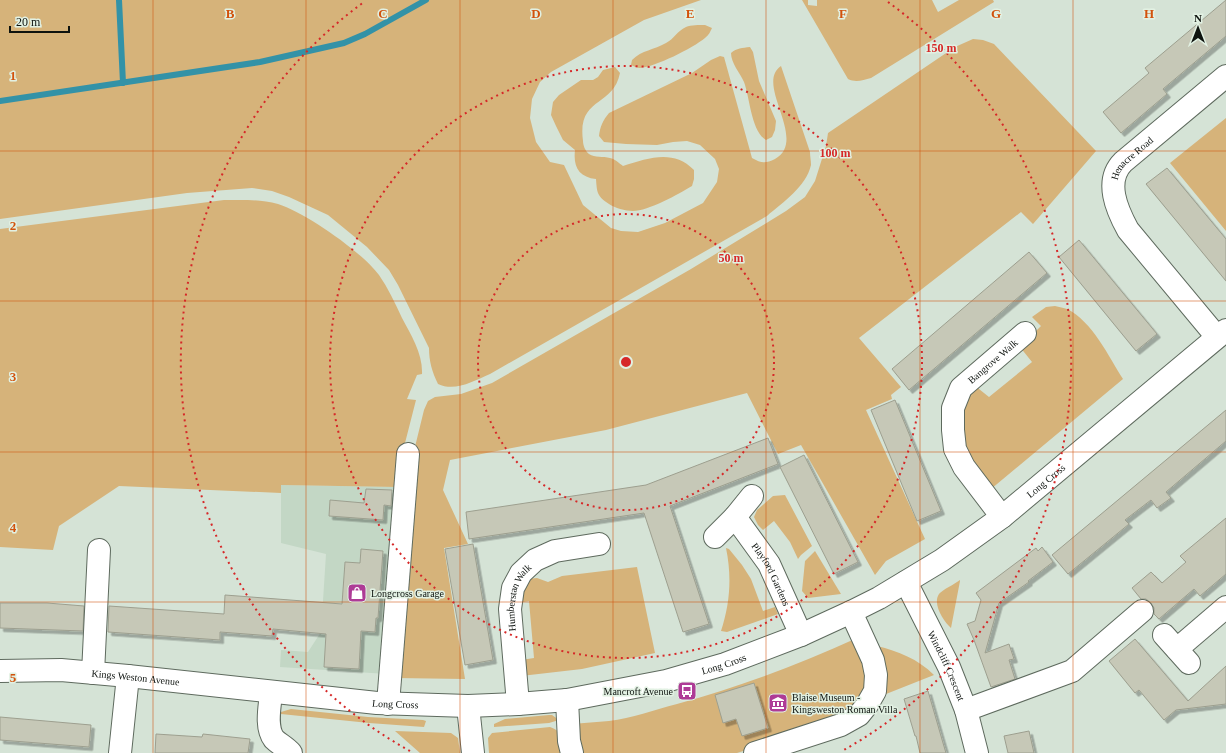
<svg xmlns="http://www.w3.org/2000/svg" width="1226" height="753" viewBox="0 0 1226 753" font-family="'Times New Roman',serif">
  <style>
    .built { fill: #c3d7c5 }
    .green { fill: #d6b37a }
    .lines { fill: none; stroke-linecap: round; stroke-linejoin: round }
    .stream { stroke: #3392a7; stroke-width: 6 }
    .building { fill: #c6c8b7; stroke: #9d9f8f; filter: url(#shadow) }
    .minor-casing { stroke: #5e6a5e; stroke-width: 24 }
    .minor { stroke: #fff; stroke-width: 22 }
    .grid { fill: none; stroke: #d2520c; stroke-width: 1; stroke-opacity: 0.55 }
    .ring { fill: none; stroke: #d62828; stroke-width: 2; stroke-dasharray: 2 4 }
    .labels { text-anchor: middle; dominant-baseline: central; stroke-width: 3; stroke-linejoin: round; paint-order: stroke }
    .street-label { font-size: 10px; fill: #0e130f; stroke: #e2f1e3 }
    .poi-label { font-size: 10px; fill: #0e130f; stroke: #e2f1e3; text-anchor: start }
    .grid-label { font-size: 13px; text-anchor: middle; font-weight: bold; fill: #d2520c; stroke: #e2f1e3; stroke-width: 3; stroke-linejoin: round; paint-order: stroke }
    .centre { fill: #d62828; stroke: #e2f1e3; stroke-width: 2 }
    .ring-label { font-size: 12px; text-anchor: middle; font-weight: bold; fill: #d62828; stroke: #e2f1e3; stroke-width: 3; stroke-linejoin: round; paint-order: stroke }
  </style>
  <defs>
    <filter id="shadow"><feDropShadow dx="3.5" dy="3.5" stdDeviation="0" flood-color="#0004"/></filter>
  </defs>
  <rect width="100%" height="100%" fill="#d5e3d6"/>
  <!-- built -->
  <path class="built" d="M281 485 397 487 387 674 280 667 281 650 308 652 321 632 326 554 281 543Z"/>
  <!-- green -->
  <path class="green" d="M0 0H701L644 20 551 72 540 82 532 99 530 118 536 142 550 162 564 165 583 205 611 228 621 231 638 232 665 223 703 203 717 182 719 169 715 159 700 145 687 141 673 142 657 145 626 144 604 142 599 136C600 127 603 120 609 113L692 73 711 60 720 56 724 57 752 158C761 163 765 164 775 159 809 140 754 84 781 66L810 152C810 156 811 161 811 165 806 187 783 202 767 216L490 374C474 381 455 392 438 384 432 372 429 361 429 348L398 285 389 270 367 247 328 215 289 197 272 191 252 188 187 193 0 219Z
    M802 0H808V5L817 6V0H932L938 12 959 0H993L994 2 871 78C863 80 856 83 848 79Z
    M705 25 712 28C710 32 709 35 705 38 693 48 655 67 640 68 637 68 634 66 631 65L632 60C642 50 654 50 666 43 674 39 677 31 686 27 691 25 699 25 705 25Z
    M973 39 983 40 994 44 1096 151 1033 224 1021 212 859 338 901 387 891 395 892 399 866 410 925 539 886 561 875 575 801 445 778 454 747 393 606 430 450 460 443 490 468 544 444 548 465 679 396 678 413 455 424 410 428 401 435 397 461 394 492 383 691 269 786 211 805 197 815 181 826 146 828 133 955 47Z
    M750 47 753 52 759 81 776 121 775 130 772 137 766 140C751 131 750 98 744 82 740 73 731 63 731 53 737 48 742 48 750 47Z
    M615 67 620 73C613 108 577 96 583 141 583 145 585 151 589 154 595 158 603 156 610 158 615 159 619 163 623 166 649 158 673 149 694 170V179L692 186C679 194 648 211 633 211 625 211 615 208 609 204 597 196 597 193 596 179 579 177 573 167 575 150L563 140 556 126 551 115 553 102 559 95 581 80H593L598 77 603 70Z
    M1226 118V231L1170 163Z
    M224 200C242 200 260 199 278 204 306 213 362 252 379 275 388 288 395 303 402 318 411 335 423 354 422 374L417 375 407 399 416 400 405 443 397 487 281 485V493L119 486 59 526 53 550 0 547V229Z
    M1055 306C1059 307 1064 308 1067 309 1092 321 1109 357 1123 379L991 489 966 456 962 407 974 385 989 397 1032 362 1020 347 1041 326 1032 317 1046 307Z
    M785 495 812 546 801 555 798 559 790 542 774 521 763 530 758 525 754 517 757 510 773 496Z
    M726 548 729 549 742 565 751 579 763 611 775 607 778 614 727 632 721 631C730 603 732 577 726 548Z
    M815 551 841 594 808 598 802 591 805 561Z
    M637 567 655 653 582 669 521 676V660L534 658 529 601 516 603 528 579 537 578 548 582 562 576Z
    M960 580V581L951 628C944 622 932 604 939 594 942 590 955 584 960 580Z
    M857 638 870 670 868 690 840 720 737 753H578L572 724C584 723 597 722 609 721 632 718 654 710 677 704 739 687 798 665 857 638Z
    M877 646C898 651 918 659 934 675L881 696Z
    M291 709 368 717 423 720 426 721 424 727 369 723 281 714V712Z
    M549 715H552L559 720 549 723 494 727V724L505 719Z
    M550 727C564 732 564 740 567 753H489L488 738 492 733Z
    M395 731 451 733 458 738 460 753H420Z"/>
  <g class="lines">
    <!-- stream -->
    <path class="stream" d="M119 0 123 83
      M0 101 260 62 344 43 365 34 426 0"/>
  </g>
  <!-- building -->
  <path class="building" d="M1226 0V36L1163 89 1167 94 1121 133 1103 112 1149 73 1145 68Z
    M1167 168 1226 239V281L1146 184Z
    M1079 240 1157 334 1136 351 1059 257Z
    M1029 252 1047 273 909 390 892 369Z
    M895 400 941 511 917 521 871 410Z
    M1226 410V441L1166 492 1171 498 1157 508 1151 500 1125 520 1129 524 1068 574 1052 555Z
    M768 438 778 464 670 506 709 624 683 632 644 513 469 539 466 512 646 485Z
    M804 455 858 562 834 574 780 467Z
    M366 489 392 490 391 506 384 505 383 520 329 516 330 500 364 503Z
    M1226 518V574L1200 596 1194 589 1159 619 1154 614V608L1151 603 1146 599H1141L1132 588 1151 572 1162 583 1186 562 1180 556Z
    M473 544 493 660 465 665 445 549Z
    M1042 547 1053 562 1028 581 1029 582 999 603 985 653 1009 644 1014 659 1009 660 1015 679 991 687 974 640 967 624 975 621 981 600 976 593 1036 548 1038 551Z
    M361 549 383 551 378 618H376L375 632 361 631 359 669 324 667 326 634 273 629 272 636 220 632V640L108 632 109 606 224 614 225 595 342 604 345 562 360 563Z
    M0 603H47L84 606 83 631 0 628Z
    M1135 639 1188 701 1226 666V704L1176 710 1164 720 1139 690 1135 693 1109 661Z
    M754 683 768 728 742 736 736 719 723 723 715 695Z
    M928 691 943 743 946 753H920L916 736H915L904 699Z
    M0 717 91 725 89 747 0 740Z
    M1029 731 1034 753H1008L1004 736Z
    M156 734 202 737 203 734 250 739 248 753H155Z"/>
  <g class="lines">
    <defs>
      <g id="minor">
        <path id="s1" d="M1217 337 1128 230C1117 210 1104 181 1123 162L1226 76"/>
        <path id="s2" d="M735 517 769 564 801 635"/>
        <path id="s3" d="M1002 517 964 467 955 449 953 430V408L961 388 1025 333"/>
        <path d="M715 537 735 517 752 496"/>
        <path id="s4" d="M906 582 949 667 966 710 977 753"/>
        <path d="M1164 635 1189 663"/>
        <path d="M1177 649 1226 607"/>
        <path id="s5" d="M0 671 61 670 128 676 377 703 468 706 518 704 567 700 666 681 725 664 801 635 851 612 879 598 942 560 1002 517 1226 330"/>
        <path d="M93 673 99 550"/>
        <path d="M271 693C270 706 265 727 274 739 279 744 286 747 291 753"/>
        <path d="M567 700 569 741 572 753"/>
        <path d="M388 704 408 454"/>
        <path id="s6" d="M518 704 510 609 513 588 521 573 535 560 555 551 599 544"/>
        <path d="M468 706 473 753"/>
        <path d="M966 710 1072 671 1142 611"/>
        <path d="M120 753 128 676"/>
        <path d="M755 753 841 725 859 715 867 705 875 691 876 675 873 660 851 612"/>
      </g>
    </defs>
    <!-- minor casing -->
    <use href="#minor" class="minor-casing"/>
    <!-- minor -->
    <use href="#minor" class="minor"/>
  </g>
  <!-- grid -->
  <path class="grid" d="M153 0V753M306 0V753M460 0V753M613 0V753M766 0V753M920 0V753M1073 0V753M0 151H1226M0 301H1226M0 452H1226M0 602H1226"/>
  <!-- distance rings -->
  <g class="ring">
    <circle cx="626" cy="362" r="148"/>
    <circle cx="626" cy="362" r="296"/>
    <path d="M410 751A445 445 0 0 1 364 2M888 2A445 445 0 0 1 842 751"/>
  </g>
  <!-- icons -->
  <defs>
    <symbol id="shop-square" viewBox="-11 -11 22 22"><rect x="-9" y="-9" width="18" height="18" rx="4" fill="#ae3b96" stroke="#e2f1e3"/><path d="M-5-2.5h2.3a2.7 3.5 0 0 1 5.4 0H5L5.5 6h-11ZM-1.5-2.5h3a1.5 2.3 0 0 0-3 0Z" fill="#fff"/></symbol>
    <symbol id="bus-square" viewBox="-11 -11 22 22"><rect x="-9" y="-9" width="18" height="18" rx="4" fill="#ae3b96" stroke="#e2f1e3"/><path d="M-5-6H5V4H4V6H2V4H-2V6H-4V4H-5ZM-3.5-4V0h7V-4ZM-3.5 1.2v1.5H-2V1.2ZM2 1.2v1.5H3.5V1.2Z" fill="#fff"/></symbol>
    <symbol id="museum-square" viewBox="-11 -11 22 22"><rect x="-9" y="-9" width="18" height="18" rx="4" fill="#ae3b96" stroke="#e2f1e3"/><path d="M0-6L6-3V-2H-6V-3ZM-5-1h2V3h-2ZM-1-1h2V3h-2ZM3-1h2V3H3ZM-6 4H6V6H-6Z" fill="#fff"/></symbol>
  </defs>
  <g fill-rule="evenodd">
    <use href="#shop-square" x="346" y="582" width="22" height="22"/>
    <use href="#bus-square" x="676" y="680" width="22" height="22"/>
    <use href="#museum-square" x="767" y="692" width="22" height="22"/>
  </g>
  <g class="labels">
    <!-- street labels -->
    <g class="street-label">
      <text stroke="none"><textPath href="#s1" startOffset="221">Henacre Road</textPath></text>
      <text stroke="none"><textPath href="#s3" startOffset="187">Bangrove Walk</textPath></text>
      <text stroke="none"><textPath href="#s5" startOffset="1103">Long Cross</textPath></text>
      <text stroke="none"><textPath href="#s2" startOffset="68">Playford Gardens</textPath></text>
      <text stroke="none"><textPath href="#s6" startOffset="109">Humberstan Walk</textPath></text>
      <text stroke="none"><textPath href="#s5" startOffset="730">Long Cross</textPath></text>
      <text stroke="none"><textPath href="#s4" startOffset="93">Windcliff Crescent</textPath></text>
      <text stroke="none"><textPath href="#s5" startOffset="136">Kings Weston Avenue</textPath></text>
      <text stroke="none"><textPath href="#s5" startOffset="397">Long Cross</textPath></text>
    </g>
    <!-- poi labels -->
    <g class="poi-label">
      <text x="371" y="593">Longcross Garage</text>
      <text x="673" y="691" text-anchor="end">Mancroft Avenue</text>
      <text x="792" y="697">Blaise Museum -<tspan x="792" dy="12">Kingsweston Roman Villa</tspan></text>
    </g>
  </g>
  <g class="grid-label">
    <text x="230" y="18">B</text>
    <text x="383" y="18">C</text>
    <text x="536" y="18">D</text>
    <text x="690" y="18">E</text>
    <text x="843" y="18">F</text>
    <text x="996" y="18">G</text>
    <text x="1149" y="18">H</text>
    <text x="13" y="80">1</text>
    <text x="13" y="230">2</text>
    <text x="13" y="381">3</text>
    <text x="13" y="532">4</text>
    <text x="13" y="682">5</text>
  </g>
  <circle cx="626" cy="362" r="6" class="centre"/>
  <g class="ring-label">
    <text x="941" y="52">150 m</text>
    <text x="835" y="157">100 m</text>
    <text x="731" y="262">50 m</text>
  </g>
  <!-- north arrow -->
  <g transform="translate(1198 28)" stroke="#e2f1e3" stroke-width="3" paint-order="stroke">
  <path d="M0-3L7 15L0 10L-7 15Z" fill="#0e130f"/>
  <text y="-6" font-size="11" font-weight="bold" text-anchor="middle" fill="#0e130f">N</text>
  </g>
  <!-- scale -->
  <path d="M10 26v6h59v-6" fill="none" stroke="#0e130f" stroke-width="2"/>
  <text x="16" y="26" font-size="12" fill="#0e130f" stroke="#e2f1e3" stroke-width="3" paint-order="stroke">20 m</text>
</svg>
